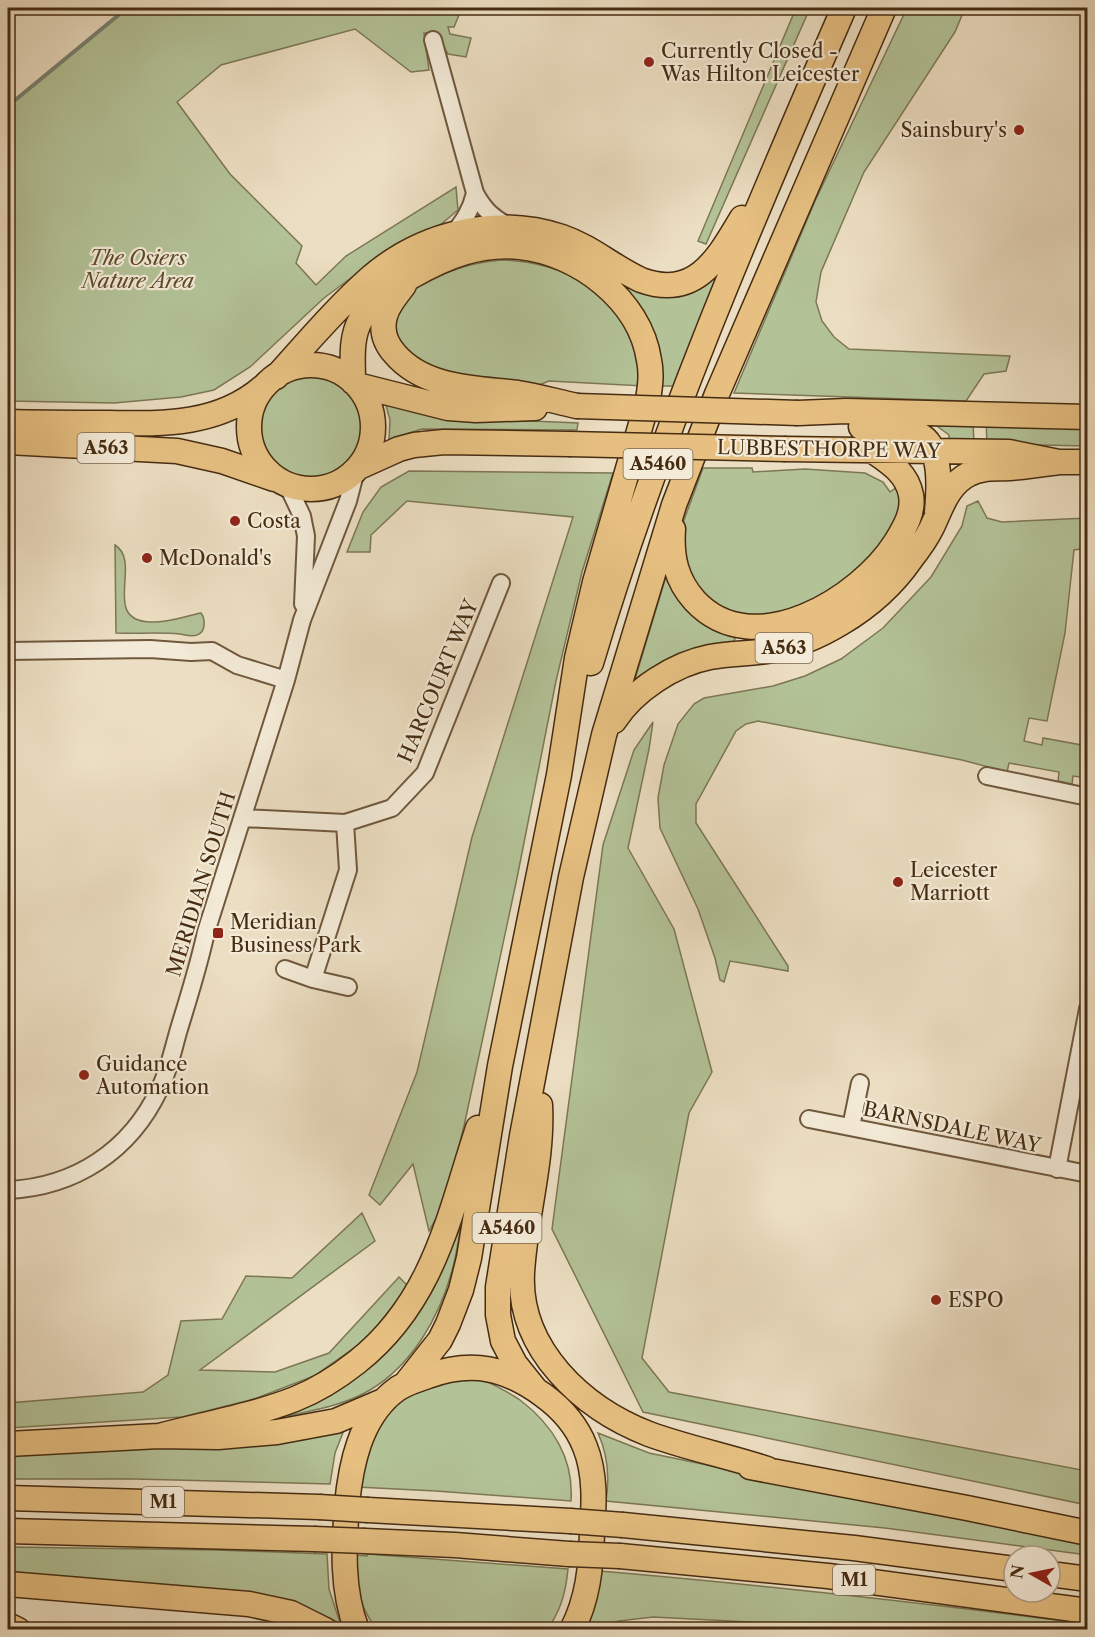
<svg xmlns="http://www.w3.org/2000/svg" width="1095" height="1637" viewBox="0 0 1095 1637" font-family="'Libre Caslon Text',serif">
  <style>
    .green { fill: #b3c297; stroke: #7c7754; stroke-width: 1.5 }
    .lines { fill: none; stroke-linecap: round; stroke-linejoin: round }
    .stream { stroke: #788272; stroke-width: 4 }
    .minor-casing { stroke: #70583d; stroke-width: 20 }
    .highway-casing { stroke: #462c11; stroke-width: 27 }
    .minor { stroke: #f3ead7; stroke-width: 16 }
    .highway { stroke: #e6bf81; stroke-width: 24 }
    .highway-bridge-casing { stroke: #462c11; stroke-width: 27; stroke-linecap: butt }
    .highway-bridge { stroke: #e6bf81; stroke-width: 24 }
    .poi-dot { fill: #8f2418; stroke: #f3ead7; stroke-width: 2 }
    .labels { text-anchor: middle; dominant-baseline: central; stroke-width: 4.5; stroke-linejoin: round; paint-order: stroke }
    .shield { fill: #f3ead7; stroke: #7a654c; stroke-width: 1.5 }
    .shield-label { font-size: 18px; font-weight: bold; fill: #462c11 }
    .poi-label { font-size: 20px; fill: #462c11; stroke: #f3ead7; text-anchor: start }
    .park-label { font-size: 20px; font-style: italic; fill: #5c4a2c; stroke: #f3ead7 }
    .street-label { font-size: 20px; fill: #462c11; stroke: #f3ead7 }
  </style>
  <rect width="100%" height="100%" fill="#ecdec2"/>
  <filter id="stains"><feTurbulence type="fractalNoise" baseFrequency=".00333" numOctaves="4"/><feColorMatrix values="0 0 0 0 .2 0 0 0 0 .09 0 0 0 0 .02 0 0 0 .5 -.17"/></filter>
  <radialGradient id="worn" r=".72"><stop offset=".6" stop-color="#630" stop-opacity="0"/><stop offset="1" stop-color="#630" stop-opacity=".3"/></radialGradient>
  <!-- green -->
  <path class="green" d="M127 8H467L459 15 454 27H448L450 34 471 38 466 57 448 54 435 33H424L429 70 411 72 355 29 221 65 177 102 230 174 302 246 296 263 316 285 346 256 456 187 458 210 440 225 396 244 359 272 324 298 250 367 214 390 181 397 114 403 8 401V106Z
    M796 8H810L706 244 698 241Z
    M907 8H965L955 32 864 172 821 272 816 302 822 321 834 337 849 349 1010 356 1006 371 984 374 966 401 734 393 815 201Z
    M502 260C560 262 613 288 637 344 642 357 642 373 644 386L549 381 539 385 514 386 425 367 393 336C394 326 394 311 400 304 419 277 471 262 502 260Z
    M606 267 636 289 720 271 674 386H660Z
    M259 426a52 52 0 1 1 104 0a52 52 0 1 1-104 0Z
    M385 402 509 420 578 423 577 430 422 429 389 439 390 420Z
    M986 419 1087 423V446L987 444Z
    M929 420 973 422 974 444 949 443V435Z
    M703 468H752L753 472 805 469 865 473 883 482 890 492 897 487 903 511 870 566 807 610 735 618 689 583 680 531Z
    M409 471 613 473 582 572 556 681 517 878 464 1126 445 1202 429 1231 413 1164 380 1205 369 1195 417 1072 472 837 573 517 407 501 371 535 370 552H347L363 512 381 487Z
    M978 501 987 518 1002 522 1087 518V548L1074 550 1065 633 1047 721 1029 718 1024 741 1042 745 1043 738 1087 746V778L1073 776 1072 784 1058 781 1059 772 1009 763 1007 772 962 760 758 721 746 724 736 731 696 804V823L788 966V971L730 961 724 982 720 980 715 958 698 909 660 828 658 798 664 765 678 724 694 704 704 698 773 686 805 676 841 659 883 628 931 577 962 526 967 506Z
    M115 545C143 562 100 621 151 622 168 623 185 616 201 613 205 618 206 630 199 634 194 638 186 635 180 634 159 632 137 634 116 633Z
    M667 573 738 632 733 643C694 652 670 655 635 679Z
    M653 722 649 749 628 848 674 929 712 1072 689 1113 642 1358 669 1392 1087 1471V1505L643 1412 552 1229 603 845 634 750Z
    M362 1213 375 1241 200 1370 275 1372 329 1353 399 1277 408 1286 368 1338 314 1376 254 1399 182 1417 8 1428V1403L143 1392 168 1375 181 1321 222 1319 246 1276 292 1278Z
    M461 1226C458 1241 456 1257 452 1271 439 1318 412 1365 370 1390 345 1405 315 1410 287 1416L339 1390 369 1367 404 1331 434 1287Z
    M483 1379C495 1386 509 1392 520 1400 553 1425 574 1459 571 1501L436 1491 357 1487 371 1432 400 1399 439 1380Z
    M346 1425 335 1453 330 1484 134 1479H8V1454Z
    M598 1433 649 1453 1087 1543V1555L885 1528 606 1501C610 1476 608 1455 598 1433Z
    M8 1547 217 1550 327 1554 329 1589 340 1623 305 1607 8 1576Z
    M367 1554 568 1569C566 1591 561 1612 547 1629H375L359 1599 355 1555 367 1556Z
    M600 1571C763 1585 925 1603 1088 1624L1087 1630H900L653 1617 619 1621 589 1629 582 1630Z"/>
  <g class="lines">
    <!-- stream -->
    <path class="stream" d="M8 106 127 8"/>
    <defs>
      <path id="minor" d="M433 40 475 193C484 210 493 218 510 227
        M453 234C464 221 471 210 475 193
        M287 484 302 516 306 536 303 604
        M8 651 150 649 191 652 212 651 237 665 286 680
        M987 776 1088 797
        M243 818 345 823 392 808 425 773 501 583
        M285 969 313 979 348 987
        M313 979 348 870 345 823
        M809 1119 1088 1174
        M851 1127 860 1083
        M1057 1169 1088 1009
        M8 1190C75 1187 130 1151 159 1090 169 1071 173 1049 179 1029 189 996 199 965 206 932L286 680 302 620 348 501 356 470"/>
      <path id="highway" d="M404 285C397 295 388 304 385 316 381 330 385 343 395 354 425 389 477 388 518 393 538 396 558 402 577 406
        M249 427a62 62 0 1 1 124 0a62 62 0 1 1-124 0Z
        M276 377C306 344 336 308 370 278 422 233 495 215 562 237 591 247 613 267 641 280 696 300 718 258 742 218
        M353 382C353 361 350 338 361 319 373 295 389 288 412 276 446 257 479 243 520 247 578 253 640 300 649 360 652 374 650 387 648 400L595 582 577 658 559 775 500 1066 469 1258 461 1290 448 1324 440 1340 407 1382
        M357 385 448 408 476 410 535 408
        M798 413 846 411 1088 417
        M8 422C42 423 76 423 110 423 165 424 219 425 263 387
        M861 427C879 428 901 427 918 434 943 446 939 490 937 512
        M8 442 177 451 222 461 274 479
        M786 449 1009 452 1059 462H1088
        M359 467 399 449 414 445 444 442 569 444
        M673 529C671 557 676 580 695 601 754 664 860 599 896 542 905 527 914 512 911 495 907 473 889 462 873 451
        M591 663C658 438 751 222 844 8
        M614 721C634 690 674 664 710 657 731 653 753 654 773 650 797 646 821 635 841 623 868 607 893 585 911 559 918 550 926 539 931 529 941 509 947 485 969 474 982 467 995 469 1009 468 1026 467 1042 464 1059 462
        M540 1105C543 1162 525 1217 522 1273 518 1349 582 1408 649 1434 687 1448 728 1456 767 1469
        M535 1389 515 1364 503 1341 498 1315V1287L522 1136 571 877 604 735 674 505 717 394 884 8
        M159 1436C205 1424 251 1416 295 1399 318 1390 338 1377 357 1362 434 1301 449 1215 478 1128
        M8 1444 159 1436 218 1437 277 1432 336 1421 383 1401
        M750 1467 967 1508 1088 1533
        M8 1498 319 1507
        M368 1510 570 1521
        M623 1525 854 1548 1014 1569
        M8 1531 314 1539
        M365 1541 455 1545 569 1554
        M620 1556 828 1576 1088 1611
        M1050 1574 1088 1579
        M8 1584 249 1604 291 1613 325 1630
        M8 1625 18 1630
        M357 1630C341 1589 344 1546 347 1504 351 1464 360 1420 392 1393 403 1383 415 1381 428 1376 473 1360 506 1368 543 1395 561 1408 577 1426 585 1447 596 1474 594 1505 592 1533 591 1567 588 1599 572 1630"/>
    </defs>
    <!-- minor casing -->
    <use href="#minor" class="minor-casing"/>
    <!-- highway casing -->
    <use href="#highway" class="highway-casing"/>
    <!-- minor -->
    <use href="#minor" class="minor"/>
    <!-- highway -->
    <use href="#highway" class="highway"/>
    <defs>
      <path id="highway-bridge" d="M577 406 798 413
        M569 444 786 449
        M319 1507 368 1510
        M570 1521 623 1525
        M314 1539 365 1541
        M569 1554 620 1556"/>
    </defs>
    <!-- highway-bridge casing -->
    <use href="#highway-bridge" class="highway-bridge-casing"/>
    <!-- highway-bridge -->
    <use href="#highway-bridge" class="highway-bridge"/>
  </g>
  <!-- markers -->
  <g class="poi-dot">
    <circle cx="649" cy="62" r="6"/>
    <circle cx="1019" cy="130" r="6"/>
    <circle cx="235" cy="521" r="6"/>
    <circle cx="147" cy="558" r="6"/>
    <circle cx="898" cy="882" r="6"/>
    <rect x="212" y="927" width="12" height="12" rx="3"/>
    <circle cx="84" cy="1075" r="6"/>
    <circle cx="936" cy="1300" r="6"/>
  </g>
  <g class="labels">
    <!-- shield labels -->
    <g class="shield">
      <rect x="77.5" y="433" width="57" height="30" rx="4.5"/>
      <rect x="623.5" y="449" width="69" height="30" rx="4.5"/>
      <rect x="755.5" y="633" width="57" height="30" rx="4.5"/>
      <rect x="472.5" y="1213" width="69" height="30" rx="4.5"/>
      <rect x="142" y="1487" width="42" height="30" rx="4.5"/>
      <rect x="833" y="1565" width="42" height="30" rx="4.5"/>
    </g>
    <g class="shield-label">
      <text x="106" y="448">A563</text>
      <text x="658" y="464">A5460</text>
      <text x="784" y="648">A563</text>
      <text x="507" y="1228">A5460</text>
      <text x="163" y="1502">M1</text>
      <text x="854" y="1580">M1</text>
    </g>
    <!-- poi labels -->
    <g class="poi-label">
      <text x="661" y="51">Currently Closed -<tspan x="661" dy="23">Was Hilton Leicester</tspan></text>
      <text x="1007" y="130" text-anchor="end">Sainsbury's</text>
      <text x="247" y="521">Costa</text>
      <text x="159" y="558">McDonald's</text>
      <text x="910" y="870">Leicester<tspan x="910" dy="23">Marriott</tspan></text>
      <text x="230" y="922">Meridian<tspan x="230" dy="23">Business Park</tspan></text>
      <text x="96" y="1064">Guidance<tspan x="96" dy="23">Automation</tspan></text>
      <text x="948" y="1300">ESPO</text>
    </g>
    <!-- park labels -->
    <g class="park-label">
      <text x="138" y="258">The Osiers<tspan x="138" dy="23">Nature Area</tspan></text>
    </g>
    <!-- street labels -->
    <g class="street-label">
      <text transform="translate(829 449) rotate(1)">LUBBESTHORPE WAY</text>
      <text transform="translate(438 681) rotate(-67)">HARCOURT WAY</text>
      <text transform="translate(201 884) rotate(-73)">MERIDIAN SOUTH</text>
      <text transform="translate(952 1127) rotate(12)">BARNSDALE WAY</text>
    </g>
  </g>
  <!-- margin -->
  <rect width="1095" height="1637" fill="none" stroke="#ecdec2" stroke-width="30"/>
  <rect x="9" y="9" width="1077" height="1619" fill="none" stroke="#462c11" stroke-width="3"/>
  <rect x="15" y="15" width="1065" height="1607" fill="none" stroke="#462c11" stroke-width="1.5"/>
  <!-- north arrow -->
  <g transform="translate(1032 1574) rotate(279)"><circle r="28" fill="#f3ead7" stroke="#ae9e88" stroke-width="1.5"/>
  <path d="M0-4.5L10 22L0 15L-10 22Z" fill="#8f2418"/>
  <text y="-9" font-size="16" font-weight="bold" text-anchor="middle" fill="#462c11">N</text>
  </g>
  <rect width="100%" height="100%" filter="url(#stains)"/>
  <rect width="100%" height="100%" fill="url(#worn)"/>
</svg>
